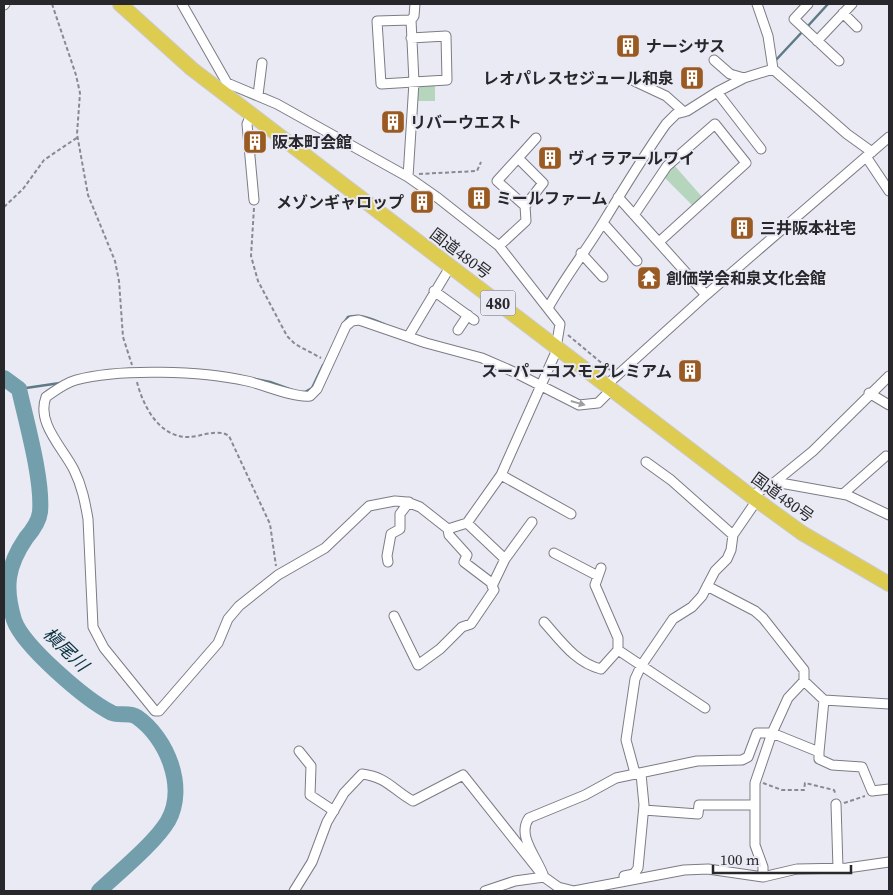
<svg xmlns="http://www.w3.org/2000/svg" width="893" height="895" viewBox="0 0 893 895" font-family="'Source Serif 4','Noto Sans JP',serif">
  <style>
    .green { fill: #b5d5bc }
    .lines { fill: none; stroke-linecap: round; stroke-linejoin: round }
    .stream { stroke: #5c7b86; stroke-width: 2.5 }
    .river { stroke: #739fad; stroke-width: 16 }
    .minor-casing { stroke: #7c7c86; stroke-width: 11 }
    .highway-casing { stroke: #cbcbcc; stroke-width: 16 }
    .path { stroke: #898991; stroke-width: 2; stroke-dasharray: 4 2.5; stroke-linecap: butt }
    .minor { stroke: #fff; stroke-width: 9 }
    .highway { stroke: #ddcc50; stroke-width: 14 }
    .oneway { fill: #9e9ea0 }
    .labels { text-anchor: middle; dominant-baseline: central; stroke-width: 4; stroke-linejoin: round; paint-order: stroke }
    .shield { fill: #eaeaf5; stroke: #626268; stroke-width: 1 }
    .shield-label { font-size: 15px; font-weight: bold; fill: #28282c }
    .poi-label { font-size: 16px; font-weight: bold; fill: #28282c; stroke: #eaeaf5; text-anchor: start }
    .street-label { font-size: 16px; fill: #28282c; stroke: #eaeaf5 }
    .water-label { font-size: 18px; font-style: italic; fill: #09343f; stroke: #eaeaf5 }
  </style>
  <rect width="100%" height="100%" fill="#eaeaf5"/>
  <!-- green -->
  <path class="green" d="M421 85H435V101H418V88Z
    M674 165 703 198 694 207 664 177Z"/>
  <g class="lines">
    <!-- stream -->
    <path class="stream" d="M807 27 828 4
      M775 61 803 31
      M343 324 348 317C361 314 372 319 384 324
      M235 375 270 382 295 391
      M19 389 60 383
      M305 392 312 388 323 365"/>
    <!-- river -->
    <path class="river" d="M4 378 19 389C26 421 43 480 40 512 39 521 32 531 26 538 7 566 4 587 14 620 23 646 86 700 112 713 119 716 130 712 137 717 167 738 187 787 168 821 155 843 118 873 99 891"/>
    <defs>
      <path id="minor" d="M182 4 227 83 277 104 408 177 438 198 499 246 560 324 555 354 501 475 467 523 448 529
        M757 4 768 36 773 69 847 134 872 152
        M808 4 794 19 839 61
        M4 5 5 4
        M843 13 857 27
        M411 20 377 21 381 84 447 80 446 36 411 38
        M817 41 852 4
        M714 60 730 74 744 78
        M634 81 666 96 684 112
        M717 92 761 149
        M258 95 262 63
        M251 115 247 124 254 200
        M518 158 536 138
        M867 158 889 191
        M408 177 414 82 411 20 414 16 415 4
        M618 197 706 295
        M634 215 667 166 715 124 746 163 659 242
        M603 223 637 261
        M499 246 526 221 525 206 543 183 518 158 497 181 525 206
        M581 253 603 277
        M434 291 474 320
        M548 308C565 277 586 251 604 221 624 188 644 155 666 124L676 114 687 111 717 92 744 78 773 69
        M458 330 468 315
        M408 337 450 267
        M869 393 889 405
        M646 462 671 480 733 535
        M501 475 571 514
        M775 482 847 495 889 515
        M843 494 886 456
        M751 496 775 482 813 451 889 376
        M467 523 505 559
        M554 553 598 576
        M388 562 387 556 391 534 400 529V514L409 502
        M601 568 595 585 618 638V650L705 708
        M493 584 464 562 467 555 449 535 448 529 420 507 407 502 395 501 369 506 325 548 278 575 239 606 228 619 218 643 159 711H155L104 648 93 627 88 519C85 502 82 486 74 470 63 448 36 423 46 397 56 390 65 383 76 380 120 368 202 371 247 381 265 385 294 398 310 396L317 389 346 326 352 321 359 320 426 343 482 358 514 372 579 405 598 403 607 394 611 381 706 295 889 137
        M707 586 755 611 763 618 804 670V681
        M394 616 418 665 440 649 462 627 471 624 494 590 492 586 505 559 532 522
        M544 622C561 641 576 663 601 669L618 650
        M299 751 311 766 310 795 334 811
        M819 752 824 700
        M635 773 626 740 635 679 641 666 673 619 692 607 702 596 715 571 727 559 731 550 733 535 757 500
        M836 804 838 868
        M644 810 698 814 699 805H754
        M624 876 634 874 638 868 644 805 641 774
        M763 877V867L755 845V783L772 733 819 752V759L832 765 862 767 872 791 889 789
        M294 891 312 862 327 822 344 793 362 774C387 777 393 790 413 801L463 775 544 877 558 887 574 891 684 870 708 869 763 877 797 869 847 868 889 862
        M485 891 515 881 544 877C538 858 516 836 529 818L585 795 616 778 697 761 742 760 748 757 757 733H772L788 698 804 681 824 700 889 704"/>
      <path id="highway" d="M120 4 192 69 751 496 802 533 889 584"/>
    </defs>
    <!-- minor casing -->
    <use href="#minor" class="minor-casing"/>
    <!-- highway casing -->
    <use href="#highway" class="highway-casing"/>
    <!-- path -->
    <path class="path" d="M52 4 76 75 80 93 77 134 88 195 115 261 119 281 123 337 132 365
      M419 174 477 171 481 162
      M4 207 23 189 44 160 78 137
      M254 208 251 256 258 281 287 336 295 344 321 358
      M568 335 610 370
      M137 382C143 406 159 437 188 437 200 437 218 428 229 436L270 524 276 566
      M763 783 782 790H804L805 783 834 790 836 795
      M844 803 865 796"/>
    <!-- minor -->
    <use href="#minor" class="minor"/>
    <!-- highway -->
    <use href="#highway" class="highway"/>
  </g>
  <!-- one-way arrows -->
  <defs><path id="oneway-solid" d="M-6-.8H1V-3.2L6.5 0L1 3.2V.8H-6Z" transform="scale(1.25)"/></defs>
  <use class="oneway" href="#oneway-solid" transform="translate(578 403) rotate(16)"/>
  <!-- icons -->
  <defs>
    <symbol id="building-square" viewBox="-11 -11 22 22"><rect x="-9" y="-9" width="18" height="18" rx="4" fill="#9a5b22" stroke="#eaeaf5"/><path d="M-4-6H4V6H1V3H-1V6H-4ZM-2.5-4.3h1.7v1.8h-1.7ZM.8-4.3h1.7v1.8H.8ZM-2.5-1h1.7V.8h-1.7ZM.8-1h1.7V.8H.8Z" fill="#fff"/></symbol>
    <symbol id="temple-square" viewBox="-11 -11 22 22"><rect x="-9" y="-9" width="18" height="18" rx="4" fill="#9a5b22" stroke="#eaeaf5"/><path d="M0-6L5-2H3V0L6.5 2.5H4V6H1.5V3h-3V6H-4V2.5H-6.5L-3 0V-2H-5Z" fill="#fff"/></symbol>
  </defs>
  <g fill-rule="evenodd">
    <use href="#building-square" x="614" y="32" width="28" height="28"/>
    <use href="#building-square" x="678" y="64" width="28" height="28"/>
    <use href="#building-square" x="379" y="108" width="28" height="28"/>
    <use href="#building-square" x="241" y="128" width="28" height="28"/>
    <use href="#building-square" x="536" y="144" width="28" height="28"/>
    <use href="#building-square" x="465" y="184" width="28" height="28"/>
    <use href="#building-square" x="408" y="188" width="28" height="28"/>
    <use href="#building-square" x="728" y="214" width="28" height="28"/>
    <use href="#temple-square" x="635" y="264" width="28" height="28"/>
    <use href="#building-square" x="676" y="357" width="28" height="28"/>
  </g>
  <g class="labels">
    <!-- shield labels -->
    <rect class="shield" x="480.5" y="290.5" width="35" height="25" rx="4"/>
    <g class="shield-label">
      <text x="498" y="303">480</text>
    </g>
    <!-- poi labels -->
    <g class="poi-label">
      <text x="646" y="46">ナーシサス</text>
      <text x="674" y="78" text-anchor="end">レオパレスセジュール和泉</text>
      <text x="410" y="122">リバーウエスト</text>
      <text x="272" y="142">阪本町会館</text>
      <text x="568" y="158">ヴィラアールワイ</text>
      <text x="496" y="198">ミールファーム</text>
      <text x="404" y="202" text-anchor="end">メゾンギャロップ</text>
      <text x="760" y="228">三井阪本社宅</text>
      <text x="666" y="278">創価学会和泉文化会館</text>
      <text x="672" y="371" text-anchor="end">スーパーコスモプレミアム</text>
    </g>
    <!-- street labels -->
    <g class="street-label">
      <text transform="translate(461 253) rotate(37)">国道480号</text>
      <text transform="translate(783 497) rotate(36)">国道480号</text>
    </g>
    <!-- water labels -->
    <g class="water-label">
      <text transform="translate(66 649) rotate(44)">槇尾川</text>
    </g>
  </g>
  <!-- border -->
  <rect width="893" height="895" fill="none" stroke="#28282c" stroke-width="10"/>
  <!-- scale -->
  <path d="M713 865v8h138v-8" fill="none" stroke="#28282c" stroke-width="2.5"/>
  <text x="720" y="865" font-size="15" fill="#28282c" stroke="#eaeaf5" stroke-width="4" paint-order="stroke">100 m</text>
</svg>
